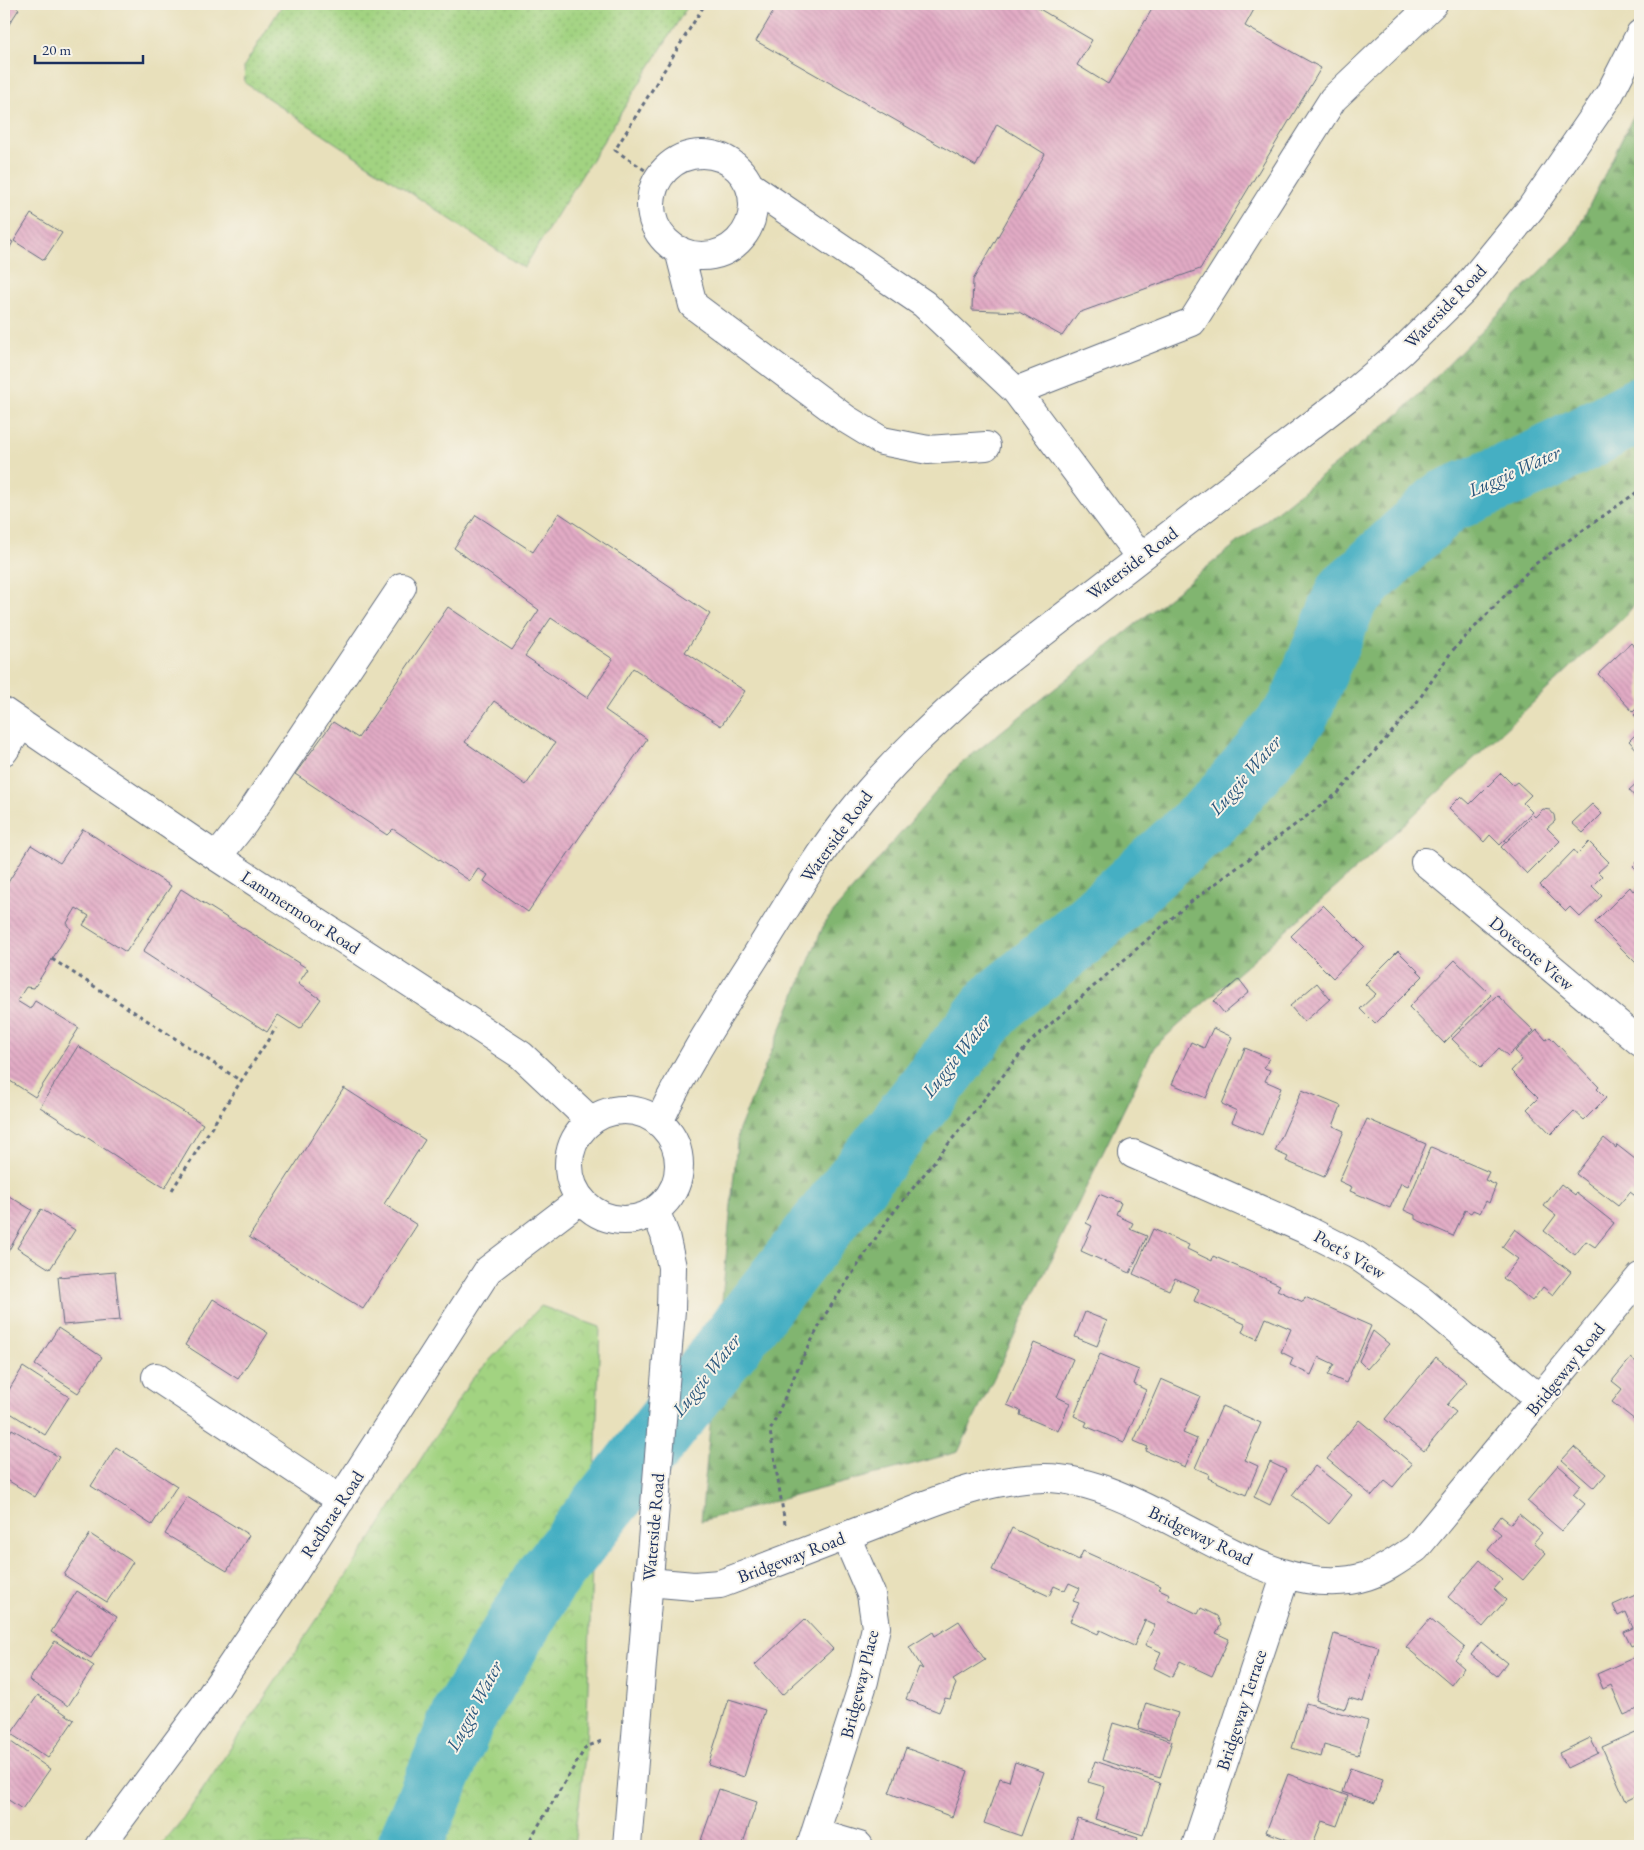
<svg xmlns="http://www.w3.org/2000/svg" width="1644" height="1850" viewBox="0 0 1644 1850" font-family="'EB Garamond',serif">
  <style>
    .grass { fill: url(#grass-dots); stroke: #5e8170 }
    .forest { fill: url(#forest-firs); stroke: #4e7266 }
    .park { fill: url(#park-crowns); stroke: #5e8170 }
    .lines { fill: none; stroke-linecap: round; stroke-linejoin: round }
    .river { stroke: #45afc3; stroke-width: 65 }
    .building { fill: url(#building-back-hatch); fill-rule: evenodd }
    .minor-casing { stroke: #636d7f; stroke-width: 30 }
    .major-casing { stroke: #636d7f; stroke-width: 30 }
    .path { stroke: #636d7f; stroke-width: 3; stroke-dasharray: 4 4; stroke-linecap: butt }
    .minor { stroke: #fff; stroke-width: 28 }
    .major { stroke: #fff; stroke-width: 28 }
    .labels { text-anchor: middle; dominant-baseline: central; stroke-width: 4; stroke-linejoin: round; paint-order: stroke }
    .street-label { font-size: 18px; fill: #1b2f5e; stroke: #f7f3e8 }
    .water-label { font-size: 19px; font-style: italic; fill: #28557c; stroke: #f7f3e8 }
  </style>
  <defs>
    <pattern id="grass-dots" width="8" height="8" patternUnits="userSpaceOnUse" patternTransform="scale(1.25)"><rect width="8" height="8" fill="#a2d381"/><path d="M2 2h.1M6 6h.1" fill="none" stroke="#8bb572" stroke-width="1.8" stroke-linecap="round"/></pattern>
    <pattern id="forest-firs" width="22" height="20" patternUnits="userSpaceOnUse" patternTransform="scale(1.25)"><rect width="22" height="20" fill="#81b56f"/><path d="M5 1l3.5 6h-7zM16 11l3.5 6h-7z" fill="#69945e"/></pattern>
    <pattern id="park-crowns" width="20" height="18" patternUnits="userSpaceOnUse" patternTransform="scale(1.25)"><rect width="20" height="18" fill="#a2d381"/><path d="M2 6a3 3 0 1 1 6 0M12 15a3 3 0 1 1 6 0" fill="none" stroke="#8bb572"/></pattern>
    <pattern id="building-back-hatch" width="6" height="6" patternUnits="userSpaceOnUse" patternTransform="scale(1.25)"><rect width="6" height="6" fill="#e2abc5"/><path d="M-1 5l2 2M0 0l6 6M5-1l2 2" fill="none" stroke="#c193ac"/></pattern>
  </defs>
  <rect width="100%" height="100%" fill="#f7f3e8"/>
  <filter id="ink" filterUnits="userSpaceOnUse"><feTurbulence type="fractalNoise" baseFrequency=".02" numOctaves="2"/><feDisplacementMap in="SourceGraphic" scale="10" xChannelSelector="R" yChannelSelector="G"/><feConvolveMatrix kernelMatrix="1 2 1 2 8 2 1 2 1" color-interpolation-filters="sRGB"/></filter>
  <filter id="wash" filterUnits="userSpaceOnUse"><feTurbulence type="fractalNoise" baseFrequency=".0096" numOctaves="4" result="noise"/><feDisplacementMap in="SourceGraphic" scale="20" xChannelSelector="R" yChannelSelector="G"/><feGaussianBlur stdDeviation="1.12" result="paint"/><feColorMatrix in="noise" values="0 0 0 0 0 0 0 0 0 0 0 0 0 0 0 0 0 1.4 0 .05"/><feComposite in="paint" operator="in"/></filter>
  <g filter="url(#wash)">
    <rect width="100%" height="100%" fill="#e8e0bb"/>
    <!-- grass -->
    <path class="grass" d="M283 4H689L524 268 245 83 244 66Z"/>
    <!-- forest -->
    <path class="forest" d="M1640 102V599L1623 618 1366 860 1154 1047 958 1452 701 1521 738 1132 825 922 958 766 1400 413 1573 239Z"/>
    <!-- park -->
    <path class="park" d="M541 1306 600 1327 586 1747 574 1846H160L183 1819 375 1533 471 1380Z"/>
    <g class="lines">
      <!-- river -->
      <path class="river" d="M409 1846 465 1714 544 1582 997 1002 1076 938 1220 807 1298 712 1348 593 1445 502 1545 459 1640 409"/>
    </g>
    <g id="blocks">
      <!-- building -->
      <path class="building" d="M4 4H12L19 9 4 32Z
        M778 4H1031L1092 40 1077 65 1108 84 1155 4H1257L1245 26 1321 68 1200 269 1078 313 1062 336 1019 312 972 310 973 280 1045 154 997 124 976 166 756 41Z
        M31 214 62 233 44 260 14 241Z
        M4 237 13 242 4 258Z
        M559 513 710 614 685 652 745 691 721 726 633 668 605 710 647 739 528 912 484 881 488 875 478 869 470 881 393 829 387 835 295 774 333 722 358 738 448 607 512 650 539 610 454 548 476 515 533 552ZM551 618 613 659 587 698 525 656ZM494 701 555 743 526 785 465 742Z
        M1631 643 1640 653V705L1633 712 1598 674Z
        M1640 709V722L1634 715Z
        M1640 730V753L1629 741Z
        M1501 773 1513 785 1517 782 1531 795 1523 803 1532 812 1500 845 1490 835 1484 842 1449 808 1461 796 1470 804Z
        M1640 780V803L1629 790Z
        M1592 804 1602 814 1583 833 1572 823Z
        M1543 809 1550 810 1554 815 1555 821 1547 828 1560 841 1527 874 1501 847 1533 815 1535 817Z
        M83 829 171 886 126 952 83 925 89 916 76 908 67 923 71 929 34 988 26 987 17 1001 30 1009 35 1001 79 1028 35 1097 4 1077V889L31 845 60 863Z
        M1589 842 1609 862 1598 872 1602 876 1592 886 1602 896 1580 917 1570 907 1566 911 1540 885 1574 850 1577 854Z
        M1640 859V873L1633 866Z
        M1640 884V967L1595 922 1630 887 1633 891Z
        M181 889 308 969 298 984 321 999 300 1029 278 1015 267 1032 143 952Z
        M1323 905 1364 946 1333 978 1291 936Z
        M1398 951 1423 976 1375 1024 1360 1009 1376 994 1365 984Z
        M1455 960 1491 995 1444 1043 1409 1007Z
        M1239 979 1249 992 1224 1013 1214 1001Z
        M1317 983 1330 999 1304 1022 1290 1006Z
        M1497 995 1534 1031 1508 1056 1499 1048 1481 1067 1452 1039Z
        M1213 1028 1232 1037 1206 1098 1172 1084 1191 1042 1204 1048Z
        M1537 1030 1546 1040 1550 1037 1599 1087 1597 1089 1606 1098 1584 1120 1574 1111 1551 1134 1527 1109 1538 1098 1511 1071 1522 1059 1515 1051Z
        M78 1046 203 1124 165 1188 40 1107Z
        M1245 1048 1269 1058 1264 1068 1270 1070 1265 1081 1281 1088 1262 1135 1232 1122 1237 1111 1222 1104Z
        M344 1088 425 1140 384 1204 417 1225 363 1309 249 1237Z
        M1302 1090 1341 1106 1333 1126 1344 1131 1324 1177 1286 1161 1288 1157 1275 1151Z
        M1367 1119 1426 1144 1408 1186 1401 1183 1390 1208 1350 1191 1352 1187 1339 1181Z
        M1604 1138 1616 1148 1617 1145 1640 1163V1195L1638 1198 1630 1192 1618 1206 1576 1174Z
        M1431 1147 1489 1172 1485 1180 1496 1185 1489 1203 1486 1201 1480 1213 1473 1210 1471 1213 1465 1210 1453 1236 1415 1219V1215L1404 1210Z
        M1561 1184 1575 1195 1576 1193 1614 1223 1595 1247 1586 1241 1575 1255 1544 1231 1556 1215 1544 1206Z
        M4 1193 32 1210 6 1255 4 1254Z
        M1099 1194 1121 1203 1116 1215 1133 1223 1130 1229 1147 1236 1130 1273 1081 1251 1092 1226 1086 1223Z
        M41 1209 75 1230 50 1269 17 1248Z
        M1153 1229 1189 1245 1187 1249 1212 1261 1213 1256 1280 1285 1277 1290 1303 1302 1305 1297 1371 1326 1346 1383 1328 1375 1334 1364 1319 1357 1311 1375 1290 1365 1293 1358 1281 1352 1291 1329 1266 1318 1257 1339 1242 1332 1245 1324 1194 1301 1199 1289 1175 1278 1169 1290 1133 1274Z
        M1515 1229 1571 1272 1553 1295 1543 1287 1532 1301 1503 1278 1518 1259 1502 1247Z
        M115 1272 120 1320 63 1325 58 1277Z
        M213 1299 268 1333 238 1379 185 1345Z
        M1085 1312 1107 1321 1097 1346 1075 1337Z
        M58 1328 102 1357 78 1393 35 1365Z
        M1373 1331 1389 1344 1367 1369 1359 1361Z
        M1034 1343 1073 1359 1057 1397 1070 1403 1058 1431 1020 1415 1021 1411 1007 1405Z
        M1100 1354 1139 1370 1134 1384 1146 1390 1124 1442 1085 1426 1087 1422 1074 1416Z
        M1436 1357 1467 1382 1447 1405 1456 1412 1424 1451 1385 1419Z
        M1631 1358 1640 1365V1424L1612 1402 1622 1389 1612 1381Z
        M23 1367 69 1397 45 1435 4 1409V1398Z
        M1161 1379 1200 1396 1183 1433 1197 1439 1185 1467 1146 1451 1148 1447 1134 1441Z
        M1222 1406 1261 1423 1245 1460 1258 1466 1246 1495 1208 1478 1209 1474 1195 1468Z
        M1359 1420 1412 1464 1393 1487 1385 1481 1372 1496 1327 1459Z
        M12 1429 59 1457 35 1497 4 1478V1443Z
        M116 1447 177 1486 152 1525 91 1486Z
        M1574 1447 1606 1474 1594 1488 1562 1460Z
        M1270 1462 1286 1470 1270 1505 1254 1497Z
        M1558 1465 1581 1485 1573 1494 1585 1504 1562 1531 1527 1501Z
        M1315 1466 1352 1495 1329 1524 1292 1495Z
        M187 1497 249 1535 227 1571 165 1534Z
        M1519 1514 1542 1533 1534 1542 1546 1553 1523 1580 1488 1550 1501 1534 1493 1527 1501 1516 1511 1524Z
        M1012 1528 1079 1560 1083 1551 1161 1586 1159 1589 1170 1594 1167 1599 1198 1614 1201 1608 1217 1616 1221 1625 1216 1633 1229 1639 1212 1676 1180 1661 1172 1677 1154 1668 1161 1652 1145 1645 1155 1625 1145 1620 1134 1646 1100 1630 1098 1634 1070 1621 1079 1603 1073 1601 1080 1588 1069 1583 1065 1591 1054 1586 1049 1596 992 1570Z
        M90 1534 133 1562 107 1602 64 1575Z
        M1480 1560 1502 1580 1494 1589 1506 1600 1483 1627 1448 1597Z
        M77 1591 117 1617 91 1658 51 1632Z
        M1640 1593V1642L1631 1646 1624 1632 1633 1628 1626 1612 1618 1616 1613 1605Z
        M805 1619 833 1649 782 1695 755 1665Z
        M1430 1619 1465 1648 1455 1660 1464 1668 1451 1685 1406 1647Z
        M959 1621 985 1660 953 1680 956 1684 950 1699 945 1698 939 1712 906 1699 919 1667 923 1669 909 1647 933 1632 935 1636Z
        M1334 1634 1379 1647 1363 1702 1349 1698 1345 1709 1316 1700Z
        M55 1641 94 1666 68 1706 29 1680Z
        M1481 1642 1507 1663 1497 1676 1471 1655Z
        M1640 1655V1708L1624 1715 1611 1685 1603 1689 1597 1674Z
        M38 1695 74 1720 48 1758 11 1734Z
        M729 1699 765 1710 744 1777 708 1765Z
        M1146 1703 1178 1713 1170 1738 1138 1728Z
        M1306 1703 1368 1721 1358 1755 1324 1745 1321 1757 1292 1748Z
        M1113 1723 1172 1741 1160 1778 1102 1760Z
        M1640 1730V1794L1626 1801 1602 1747Z
        M1590 1738 1598 1753 1567 1768 1559 1753Z
        M11 1742 50 1769 22 1809 4 1797V1753Z
        M906 1748 968 1771 952 1817 889 1793Z
        M1095 1761 1160 1783 1143 1835 1095 1819 1105 1787 1088 1782Z
        M1015 1762 1044 1772 1021 1836 984 1823 1000 1778 1009 1781Z
        M1350 1768 1383 1779 1375 1803 1342 1792Z
        M1288 1774 1348 1796 1337 1826 1322 1821 1312 1846H1305L1266 1832Z
        M719 1789 757 1802 742 1846H699Z
        M1078 1819 1138 1838 1135 1846H1069Z"/>
    </g>
  </g>
  <g filter="url(#ink)">
    <use href="#blocks" fill-opacity="0" stroke="#636d7f" stroke-width="1"/>
    <g class="lines">
      <defs>
        <path id="minor" d="M651 205a51 51 0 1 1 102 0a51 51 0 1 1-102 0Z
          M749 185 924 304 1016 391
          M679 250 693 305 846 419 882 441 928 450 986 446
          M1140 557 1016 391 1192 322 1333 99 1433 4
          M4 712 217 857 521 1055 591 1121
          M4 751 22 724
          M217 857 244 823 402 587
          M1425 862 1640 1042
          M1133 1154 1309 1231 1356 1255 1421 1300 1540 1399
          M156 1377 341 1500
          M648 1582 694 1586 720 1584C774 1564 828 1543 882 1522 935 1501 987 1478 1045 1478 1151 1479 1264 1609 1367 1576 1385 1570 1401 1558 1416 1548L1640 1277
          M815 1833 859 1846
          M100 1846 204 1706 293 1574 488 1270 580 1200
          M811 1846 864 1681 876 1627 871 1594 846 1536
          M1196 1846 1286 1574"/>
        <path id="major" d="M569 1165a55 55 0 1 1 110 0a55 55 0 1 1-110 0Z
          M659 1122C685 1066 719 1014 752 962 784 912 813 860 850 814 890 763 939 719 988 675L1347 398 1402 351 1464 290 1531 208 1609 95 1640 34
          M627 1846 671 1310 672 1267 665 1235 655 1210"/>
      </defs>
      <!-- minor casing -->
      <use href="#minor" class="minor-casing"/>
      <!-- major casing -->
      <use href="#major" class="major-casing"/>
      <!-- path -->
      <path class="path" d="M658 179 615 150 705 4
        M52 959 241 1081 276 1028
        M172 1190 241 1081
        M785 1524 770 1431 801 1361 825 1315 889 1218 1030 1042 1188 904 1338 793 1413 708 1452 651 1535 564 1640 490
        M526 1846 586 1747 604 1740"/>
      <!-- minor -->
      <use href="#minor" class="minor"/>
      <!-- major -->
      <use href="#major" class="major"/>
    </g>
  </g>
  <g class="labels">
    <!-- street labels -->
    <g class="street-label">
      <text transform="translate(1445 306) rotate(-46)">Waterside Road</text>
      <text transform="translate(1132 563) rotate(-37)">Waterside Road</text>
      <text transform="translate(836 836) rotate(-54)">Waterside Road</text>
      <text transform="translate(301 912) rotate(33)">Lammermoor Road</text>
      <text transform="translate(1532 953) rotate(40)">Dovecote View</text>
      <text transform="translate(1350 1254) rotate(30)">Poet's View</text>
      <text transform="translate(1565 1369) rotate(-51)">Bridgeway Road</text>
      <text transform="translate(332 1514) rotate(-57)">Redbrae Road</text>
      <text transform="translate(653 1527) rotate(-85)">Waterside Road</text>
      <text transform="translate(1201 1535) rotate(26)">Bridgeway Road</text>
      <text transform="translate(791 1557) rotate(-21)">Bridgeway Road</text>
      <text transform="translate(859 1684) rotate(-76)">Bridgeway Place</text>
      <text transform="translate(1241 1710) rotate(-72)">Bridgeway Terrace</text>
    </g>
    <!-- water labels -->
    <g class="water-label">
      <text transform="translate(1514 471) rotate(-24)">Luggie Water</text>
      <text transform="translate(1245 775) rotate(-49)">Luggie Water</text>
      <text transform="translate(956 1056) rotate(-52)">Luggie Water</text>
      <text transform="translate(706 1375) rotate(-52)">Luggie Water</text>
      <text transform="translate(474 1706) rotate(-62)">Luggie Water</text>
    </g>
  </g>
  <!-- margin -->
  <rect width="1644" height="1850" fill="none" stroke="#f7f3e8" stroke-width="20"/>
  <!-- scale -->
  <path d="M35 55v8h108v-8" fill="none" stroke="#1b2f5e" stroke-width="2.5"/>
  <text x="42" y="55" font-size="15" fill="#1b2f5e" stroke="#f7f3e8" stroke-width="4" paint-order="stroke">20 m</text>
</svg>
